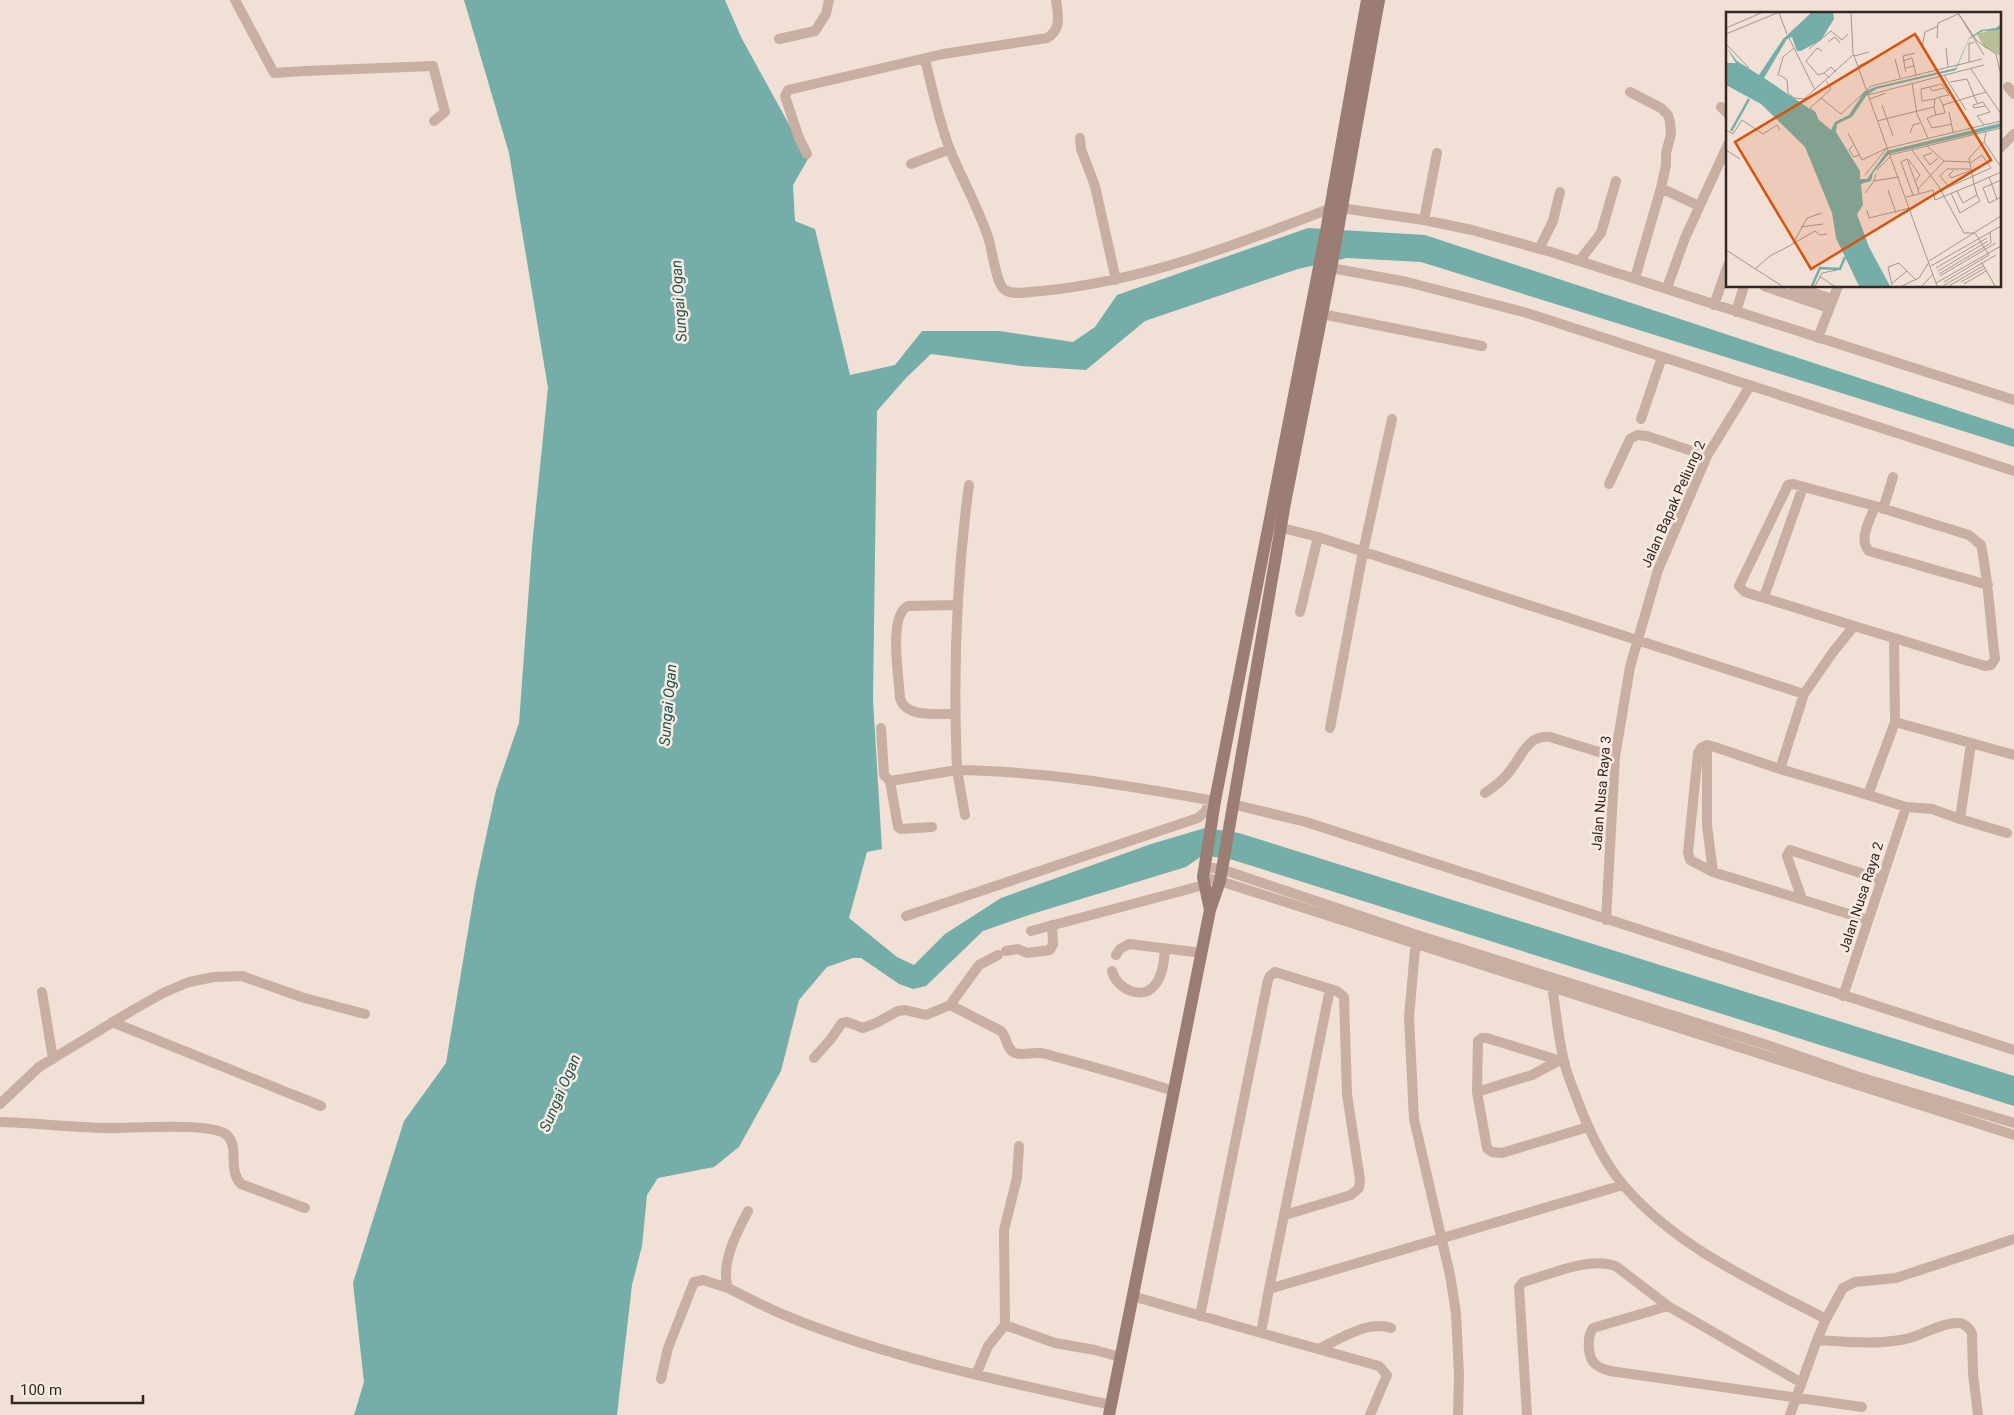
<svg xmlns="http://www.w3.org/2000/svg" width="2014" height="1415" viewBox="0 0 2014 1415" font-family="Roboto,sans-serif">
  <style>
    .water { fill: #75aea8 }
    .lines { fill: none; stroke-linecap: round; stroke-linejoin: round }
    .street { stroke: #c9aea2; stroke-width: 10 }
    .secondary { stroke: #9c7d74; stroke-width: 12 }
    .labels { text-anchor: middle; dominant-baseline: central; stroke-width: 5; stroke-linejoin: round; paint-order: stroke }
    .street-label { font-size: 14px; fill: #332725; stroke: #f9ebe2 }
    .water-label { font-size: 15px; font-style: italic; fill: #1a5550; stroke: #f9ebe2 }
    .inset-river { fill: none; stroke: #75aea8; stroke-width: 2.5 }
    .inset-road { fill: none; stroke: #a5968f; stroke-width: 1 }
    .view { fill: #d6540e; fill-opacity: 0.15; stroke: #d6540e; stroke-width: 2.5 }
    .inset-edge { fill: none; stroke: #332725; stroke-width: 2.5 }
  </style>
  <rect width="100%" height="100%" fill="#f1e0d6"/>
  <!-- water -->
  <path class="water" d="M464 0H725L741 37 808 159 793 185 795 221 815 229 850 375 895 365 922 331H999L1073 342 1095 327 1117 295 1308 228 1425 235 2014 429V447L1421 262 1347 258 1298 269 1145 321 1086 370 1021 366 931 354 906 378 877 411 873 700 882 849 867 852 849 918 897 957 914 965 945 934 1001 898 1151 844 1205 828 1239 833 2014 1076V1106L1233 860 1203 855 1186 867 1032 914 983 931 926 986 913 989 899 984 861 958H853L827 967 799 1000 781 1071 739 1147 714 1167 658 1178 647 1195 642 1246 632 1285 617 1415H354L364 1382 353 1283 404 1121 446 1063 476 883 496 790 519 723 532 546 548 388 509 153Z"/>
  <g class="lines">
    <!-- street -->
    <path class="street" d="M235 0 274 73 305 71 433 66 445 112 434 121
      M779 39 815 31 826 14 829 0
      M925 59C932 89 939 121 950 150 962 179 978 207 988 237 992 248 996 285 1005 290 1014 296 1031 291 1042 291 1143 281 1236 245 1329 209L1341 208 1424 220 1472 230 1551 252 2014 400
      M2008 87 2014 94
      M1630 92 1661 108 1668 115 1670 122 1671 134 1666 153V165L1661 188
      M1721 107 1728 114
      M1080 138 1081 149 1095 186 1116 280
      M2000 148 2014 134
      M807 154 799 138 785 96 788 90 943 54 1047 38C1062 29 1058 15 1056 0
      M911 164 950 149
      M1424 220 1437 153
      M1539 249 1553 221 1560 192
      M1580 260 1601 233 1616 181
      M1331 268 1407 282 1527 313 2014 471
      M1635 278 1661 188 1699 206
      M1764 286 1829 308
      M1793 286 1832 299
      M1667 288 1685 238 1728 144
      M1714 305 1728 265
      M1736 312 1744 286
      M1322 314 1482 346
      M1818 338 1838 286
      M1641 419 1662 357
      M1609 484 1630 439 1637 435 1647 436 1707 456
      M969 485C956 580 953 674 957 770 1044 771 1129 786 1215 801
      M1875 506C1870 520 1858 540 1869 551L1988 585
      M1883 509 1893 477
      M1274 526 1318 537 1804 694 1833 652 1854 626 1894 638 1895 722 2014 755
      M1764 597 1803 487
      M1300 612 1318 537
      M1854 626 1745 592 1739 586 1788 485 1793 484 1875 506 1969 535 1981 545C1989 583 1990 621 1995 659L1991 665 1985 666 1894 638
      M1804 694 1780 769 1868 795 1895 722
      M955 714C938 713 906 719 900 698 899 678 888 615 908 606L957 605
      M881 728 884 775 890 781 957 770 965 815
      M1330 728 1363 552 1392 419
      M1707 745V825L1713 872
      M1780 769 1715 747 1707 745 1701 748 1698 753 1688 852 1690 860 1713 872 1868 920
      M890 781 898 827 901 829 932 827
      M1485 793C1495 786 1505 779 1512 768 1523 754 1528 735 1550 737L1615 757
      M1868 795 1906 807 1932 809 1960 819 1971 744
      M1232 804 1306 822 2014 1050
      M1960 819 2007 833
      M1205 867 1221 869 1417 935 1767 1045 1856 1076 2014 1123
      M1203 877 1220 881 2014 1135
      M1802 899 1787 856 1790 850 1882 880
      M906 916 1198 818 1206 811 1209 800
      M1606 920 1615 757 1630 667 1658 570 1707 456 1750 386
      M1031 931 1204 885
      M1416 939 1409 1017 1414 1119 1450 1275 1456 1313 1459 1375 1458 1415
      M1006 951 1018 949 1027 953 1050 950 1053 944 1052 925
      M998 955 979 965 950 1005 1001 1031C1007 1037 1006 1049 1015 1053 1024 1056 1036 1051 1046 1054 1089 1066 1131 1077 1173 1091
      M1116 955 1120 949 1129 944 1202 953
      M1112 971C1116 988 1141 1001 1154 986 1163 976 1164 961 1165 949
      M1554 981 1552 986C1556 1011 1558 1037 1564 1061 1567 1076 1574 1090 1579 1104 1590 1133 1604 1163 1625 1187 1678 1248 1755 1282 1826 1319
      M42 992 53 1059
      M1843 996 1906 807
      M112 1022 321 1106
      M814 1058 830 1040 842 1023 847 1022 863 1028 876 1023 898 1011 905 1010 926 1015 950 1005
      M1564 1062 1487 1038H1482L1478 1041 1477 1092 1487 1148 1492 1152 1502 1153 1588 1127
      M1477 1092 1532 1075 1558 1061
      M0 1104 39 1067 133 1010 163 993 189 982 214 977 242 976 301 997 365 1014
      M0 1122C38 1123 76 1128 114 1128 135 1128 213 1122 227 1135 240 1148 227 1169 241 1184L305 1208
      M748 1211C737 1232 720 1264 728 1288 748 1298 769 1309 789 1317 893 1359 1002 1381 1111 1405
      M1269 1289 1330 989
      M1132 1296 1261 1333 1269 1289 1623 1185
      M1668 1306 1593 1328C1587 1336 1587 1356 1595 1364 1599 1368 1605 1369 1610 1371L1862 1407
      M1200 1316 1268 980 1270 976 1275 972 1337 991 1344 997 1347 1094 1360 1180 1359 1188 1351 1195 1285 1215
      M1005 1325 1055 1343 1095 1350 1120 1357
      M1261 1333 1379 1366 1387 1375 1370 1415
      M1817 1340C1846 1342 1877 1345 1906 1339 1923 1335 1940 1323 1958 1323 1964 1323 1970 1328 1972 1334L1973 1374 1978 1415
      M1319 1349C1339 1339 1368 1320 1391 1328
      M976 1375 988 1346 1005 1325 1004 1230 1017 1178 1019 1146
      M661 1379 668 1348 694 1282 703 1280 728 1288
      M1527 1415 1519 1287 1523 1282C1549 1275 1592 1255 1617 1267L1668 1306 1800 1382
      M1790 1415 1817 1340 1826 1319 1843 1288 1855 1282 1896 1278 2014 1239"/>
    <!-- secondary -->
    <path class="secondary" d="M1210 910 1203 877 1215 801 1327 226 1367 0
      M1109 1415 1210 910 1220 881 1285 503 1332 263 1379 0"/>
  </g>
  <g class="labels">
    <!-- street labels -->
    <g class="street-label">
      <text transform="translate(1673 504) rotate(-66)">Jalan Bapak Peliung 2</text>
      <text transform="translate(1601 793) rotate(-85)">Jalan Nusa Raya 3</text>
      <text transform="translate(1861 897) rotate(-72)">Jalan Nusa Raya 2</text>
    </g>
    <!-- water labels -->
    <g class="water-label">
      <text transform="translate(679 301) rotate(-94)">Sungai Ogan</text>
      <text transform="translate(668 705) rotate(-85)">Sungai Ogan</text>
      <text transform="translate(560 1093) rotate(-67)">Sungai Ogan</text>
    </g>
  </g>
  <!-- overview -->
  <g transform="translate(1726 12)">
    <rect width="275" height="275" fill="#f1e0d6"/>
    <path d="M275 15V44L258 35 251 22Z" fill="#b7bf96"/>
    <path d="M85 1H107L108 7 95 28 75 39H71L66 25 61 27 38 66 90 101 92 107 105 118 109 110 123 103 138 80 149 75 230 56 243 26 255 18 270 16 275 12 273 18 257 19 243 27 230 58 150 77 140 84 126 105 111 112 110 120 134 159V167H141L161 139 275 111V115L163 142 147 161 145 169 135 172 137 193 131 202 143 235 164 274H133L110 226 106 201 79 135 35 92 0 73V51H10L0 35 11 49 33 63 57 27Z" fill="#75aea8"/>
    <path class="inset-river" d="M5 119 23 87M86 274 94 256 114 257 119 245"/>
    <path class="inset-road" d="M53 1 61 22M125 1 127 41 211 274M232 1 258 43M232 1 251 29 270 42 275 64M0 16 35 1M0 22 51 1M63 26 89 78M211 26 212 11 232 2M102 30 109 25 114 31M0 32 23 56M196 36 199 20 212 14M220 36 222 55M83 37 105 19 116 28 122 22M96 39 91 36 80 49 92 63 98 61 104 66M128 44 143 40M169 47 174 66M177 49 186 46 188 54M243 50V31H248M132 54 149 46M179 56 177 44 189 41M245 57 260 80M180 60 179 56 188 54 190 63M98 61 105 55 110 60M54 63 61 68 62 81 68 86 78 87 127 43M218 63 240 98M52 64 57 45 68 36M224 70 241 67 251 91M186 71 191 102 202 126M204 75 206 79 218 76M142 83 258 53M95 86 115 102 145 74 256 47M144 87 160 81M209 87 196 89 195 77 216 72 223 83 213 85M156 93 167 124M208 95 210 103 219 101 217 93M223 100 227 120M90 101 84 96 105 77 100 69M210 103 201 106 206 116 226 112M151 109 208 95 209 87 213 85 217 93 260 80 275 102M258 113 251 104 264 100 257 90 247 93 248 96 259 94M0 118 7 122 16 108 37 122 51 113 54 118M260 120 258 130 275 155M122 121 136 148 161 136M184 121 187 113 194 111M258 130 243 146 248 172 275 160M127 133 123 138 128 145 133 143M201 134 218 149 243 150M162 136 275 109M0 138 14 147M186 138 213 175 238 221H249L263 243 218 270M206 141 197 144 204 153 212 146M164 143 275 116M181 147 175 150 187 183M181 147 192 177M182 147 194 163 189 170M243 152 256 143 265 156 223 175 214 164 221 157H244M151 158 164 145M228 158 223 163 225 166 251 156M150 162 148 169 173 165M139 163 160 137M263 165 271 187M275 168 257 176 263 191 275 185M162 178 170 201M139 181 148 169M225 181 234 201 254 189 251 183M193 182 207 178 209 188 248 172 251 183 237 191 231 179M180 185 193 182 192 177 218 149M141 198 143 206 184 196M75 215 97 212M68 231 89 219 94 223 101 222M0 238 56 274M203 249 275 204M256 251 269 274M205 254 275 214M210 256 261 226M29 257 44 244 67 232 81 206 96 201M212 259 262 229M213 262 265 231 264 220M93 264 108 274M214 264 270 231M235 270 259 256M166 271 181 259M210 271 275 234M238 272 260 259M166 273 162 255 173 251 190 268M89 274 96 261 111 258M176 274 193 266 203 250M196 274 207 262M217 274 270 243M223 274 257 254"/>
    <path class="view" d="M189 22 265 148 85 257 9 130Z"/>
    <rect width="275" height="275" class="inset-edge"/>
  </g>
  <!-- scale -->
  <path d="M12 1395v8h131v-8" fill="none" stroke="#332725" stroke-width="2.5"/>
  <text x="20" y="1395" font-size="15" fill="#332725" stroke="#f9ebe2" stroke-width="4" paint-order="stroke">100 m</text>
</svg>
